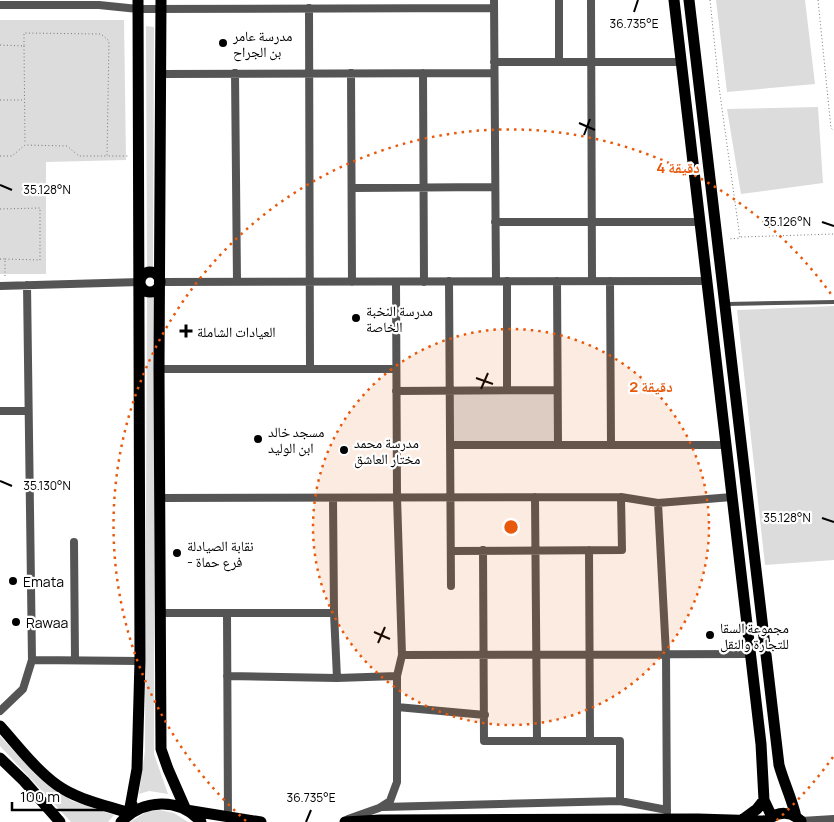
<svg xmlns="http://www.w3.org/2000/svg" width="834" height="822" viewBox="0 0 834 822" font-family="Manrope,'Noto Naskh Arabic',sans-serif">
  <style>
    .green { fill: #dcdcdc }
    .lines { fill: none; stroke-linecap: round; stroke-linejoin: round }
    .path { stroke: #777; stroke-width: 1; stroke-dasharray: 1 2.5; stroke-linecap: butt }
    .lane { stroke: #555; stroke-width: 4 }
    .street { stroke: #555; stroke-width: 8 }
    .primary { stroke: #000; stroke-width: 11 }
    .ticks { fill: none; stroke: #000; stroke-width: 2 }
    .ring { fill: none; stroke: #e8590c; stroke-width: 2.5; stroke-dasharray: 2.5 5 }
    .poi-dot { fill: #000; stroke: #fff; stroke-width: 2 }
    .labels { text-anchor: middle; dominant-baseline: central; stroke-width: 4.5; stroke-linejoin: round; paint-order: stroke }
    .poi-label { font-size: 14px; fill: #000; stroke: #fff; text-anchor: start }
    .ticks-label { font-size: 12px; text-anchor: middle; fill: #000; stroke: #fff; stroke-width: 4.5; stroke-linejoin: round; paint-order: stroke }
    .centre { fill: #e8590c; stroke: #fff; stroke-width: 2.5 }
    .ring-label { font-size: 15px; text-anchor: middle; font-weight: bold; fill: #e8590c; stroke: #fff; stroke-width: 4.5; stroke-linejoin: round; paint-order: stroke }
  </style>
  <rect width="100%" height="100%" fill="#fff"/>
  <!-- green -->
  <path class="green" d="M716 0H805L815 84 727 92Z
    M0 20H124L126 160 46 162V274H0Z
    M146 26 154 27 153 269H147Z
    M818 107 823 183 741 194 727 109Z
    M147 295H154V754L168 794 149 791 139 794 145 751Z
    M834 306V560L765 565 737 310Z
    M557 390 558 445H450V391Z
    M0 736 36 775 72 801 114 815 108 822H71L0 746Z
    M160 810 174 813 188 822H130L146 812Z"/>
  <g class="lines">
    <!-- path -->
    <path class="path" d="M710 0 719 87 740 238 728 239
      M818 0 831 128 834 131
      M0 45 24 46V33L101 34 109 41 107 156H129
      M24 46 25 144
      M0 100H24
      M0 156H12L25 145 67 146 79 156H107
      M0 209 40 208V260L5 259
      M741 237 834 234
      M0 259H5V277"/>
    <!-- lane -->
    <path class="lane" d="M727 304 834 302"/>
    <!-- street -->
    <path class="street" d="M494 0 496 281
      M559 0V62
      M591 0 592 281
      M0 5H99L138 9 494 8
      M309 8 310 369
      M494 62H681
      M235 73 237 282
      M351 73 352 282
      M423 73 424 282
      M160 74 494 73
      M352 188 495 187
      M495 222H700
      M449 281 451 586
      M507 281V390
      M557 281 558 445
      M610 281 611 445
      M160 282 707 281
      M0 286 140 282
      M159 369H396
      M396 391 557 390
      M0 411H28
      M450 445H726
      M535 497 537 741
      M160 498 621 497 658 503 732 497
      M333 498 334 613 337 678
      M658 503 666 654 667 820
      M74 542 75 660
      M483 550 484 741H620V801
      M589 550 590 740
      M451 551 622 550 621 497
      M160 613H334
      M227 613 228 817
      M402 655 750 654
      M32 660 140 661
      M227 676 337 678 397 676
      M397 707 485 715
      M0 711 23 689 32 660 27 285
      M383 807 620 801 667 810
      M348 819 379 808 390 801 397 782V676L402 655 397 497 396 282
      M801 821 834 819"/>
    <!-- primary -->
    <path class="primary" d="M161 0 159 369 161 749 168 769 186 810 261 822
      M674 0 761 744 764 800 772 817
      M689 0 779 765C784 783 792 799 796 817
      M140 282a10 10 0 1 1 20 0a10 10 0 1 1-20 0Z
      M0 726C18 746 35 769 57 785 78 800 105 805 129 813L137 769 140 661 138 0
      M0 758 24 781 60 822
      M742 820 757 809 764 800
      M768 820C778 811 791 811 801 821
      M121 822C143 799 179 797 201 822
      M345 822 380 820 698 819 767 821"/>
  </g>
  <!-- ticks -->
  <path class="ticks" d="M634 12 638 0M579 123 595 130M584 135 590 119M0 185 12 190M822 222 834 226M476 378 493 384M481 389 488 373M0 481 12 486M822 518 834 522M374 632 390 639M378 643 385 627M306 822 311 810"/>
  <!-- distance rings -->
  <circle cx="511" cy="527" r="198" fill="#e8590c" fill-opacity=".12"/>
  <g class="ring">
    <circle cx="511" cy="527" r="198"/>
    <path d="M833 757A396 396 0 0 1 776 821M246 821A396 396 0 1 1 833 297"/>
  </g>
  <!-- markers -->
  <g class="poi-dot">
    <circle cx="223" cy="43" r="5"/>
    <circle cx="356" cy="318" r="5"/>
    <path d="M183.5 323.5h5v5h5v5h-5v5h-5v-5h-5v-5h5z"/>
    <circle cx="258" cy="439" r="5"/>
    <circle cx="344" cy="450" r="5"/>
    <circle cx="177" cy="553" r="5"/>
    <circle cx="13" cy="581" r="5"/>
    <circle cx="16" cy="622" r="5"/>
    <circle cx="710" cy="635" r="5"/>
  </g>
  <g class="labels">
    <!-- poi labels -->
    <g class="poi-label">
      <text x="233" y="35">مدرسة عامر<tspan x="233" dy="16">بن الجراح</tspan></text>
      <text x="366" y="310">مدرسة النخبة<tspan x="366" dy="16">الخاصة</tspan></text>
      <text x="197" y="331">العيادات الشاملة</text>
      <text x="268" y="431">مسجد خالد<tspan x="268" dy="16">ابن الوليد</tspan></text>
      <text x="354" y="442">مدرسة محمد<tspan x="354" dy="16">مختار العاشق</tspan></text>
      <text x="187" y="545">نقابة الصيادلة<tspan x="187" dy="16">- فرع حماة</tspan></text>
      <text x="23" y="581">Emata</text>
      <text x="26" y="622">Rawaa</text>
      <text x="720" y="627">مجموعة السقا<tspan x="720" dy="16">للتجارة والنقل</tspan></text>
    </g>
  </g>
  <g class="ticks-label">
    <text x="634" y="28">36.735°E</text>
    <text x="47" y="194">35.128°N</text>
    <text x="787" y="226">35.126°N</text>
    <text x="47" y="490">35.130°N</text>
    <text x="787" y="522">35.128°N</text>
    <text x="311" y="802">36.735°E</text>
  </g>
  <circle cx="511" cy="527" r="8" class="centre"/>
  <g class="ring-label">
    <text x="678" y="173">4 دقيقة</text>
    <text x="651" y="392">2 دقيقة</text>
  </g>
  <!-- scale -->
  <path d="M12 802v8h124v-8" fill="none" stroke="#000000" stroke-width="2.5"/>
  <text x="20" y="802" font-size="15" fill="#000000" stroke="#ffffff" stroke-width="4" paint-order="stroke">100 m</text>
</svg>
